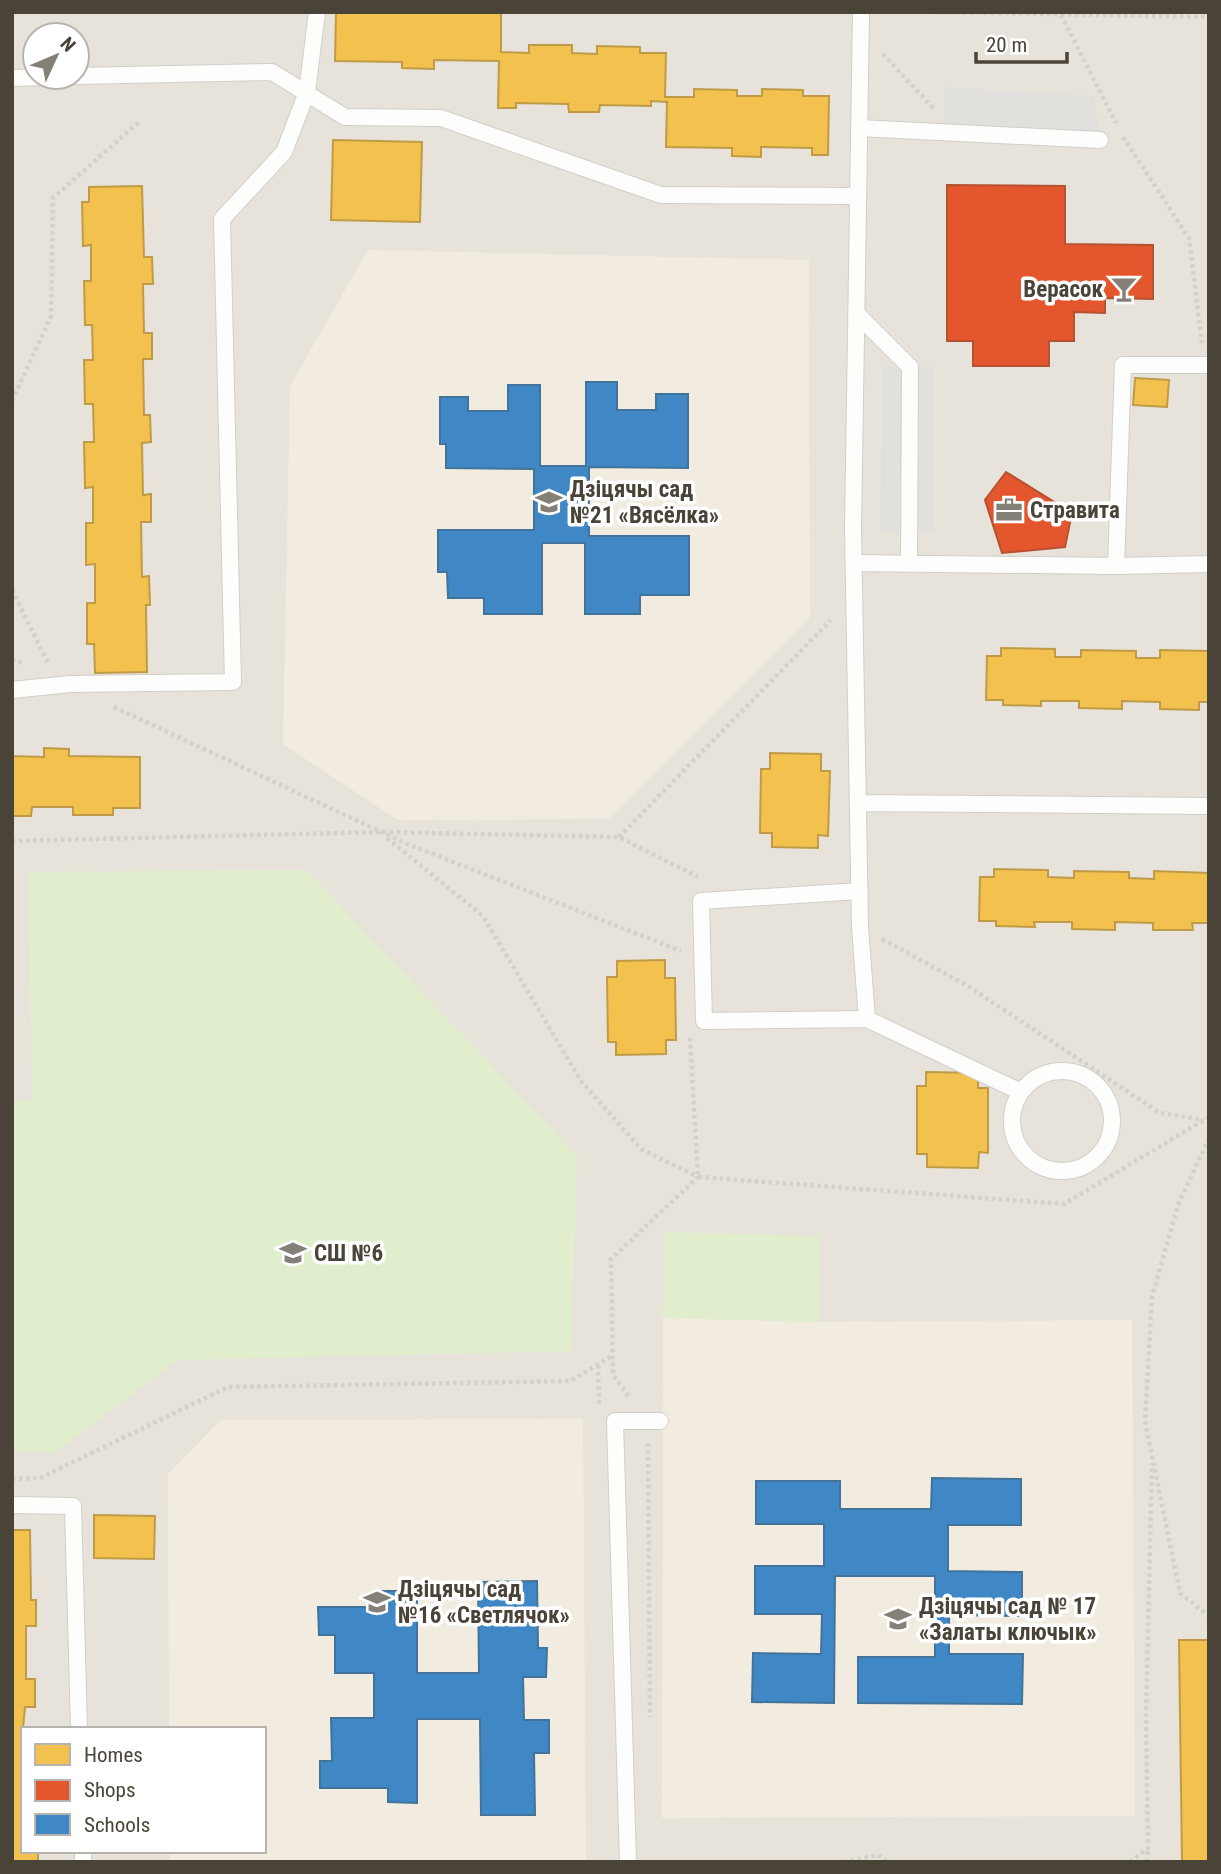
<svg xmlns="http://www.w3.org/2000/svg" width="1221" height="1874" viewBox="0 0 1221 1874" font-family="'Roboto Condensed',sans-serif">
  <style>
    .residential { fill: #e7e3da; fill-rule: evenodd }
    .education { fill: #f1ecdf }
    .green { fill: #e0eecd }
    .parking { fill: #e2e0dc }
    .homes { fill: #f2c14e; stroke: #c09b47; stroke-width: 2 }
    .shops { fill: #e4572e; stroke: #b65131; stroke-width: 2 }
    .schools { fill: #3f88c5; stroke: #42739a; stroke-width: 2 }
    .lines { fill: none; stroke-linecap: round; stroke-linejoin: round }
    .service-casing { stroke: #d1cfca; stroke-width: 18 }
    .path { stroke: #d3d1cb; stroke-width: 4.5; stroke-dasharray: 3.5 3.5; stroke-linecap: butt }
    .service { stroke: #fdfdfc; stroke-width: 16 }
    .labels { text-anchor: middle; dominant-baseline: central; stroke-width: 7; stroke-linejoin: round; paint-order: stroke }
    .poi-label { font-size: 23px; font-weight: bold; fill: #4a4337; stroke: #fff; text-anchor: start }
  </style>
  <rect width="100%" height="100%" fill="#f3f1ed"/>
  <!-- residential -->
  <path class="residential" d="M12 12H1209V1862H12ZM35 35H77V77H35ZM23 1729H264V1851H23Z"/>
  <!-- education -->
  <path class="education" d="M368 250 809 260 810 617 608 819 398 820 283 744 290 386Z
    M663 1318 819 1322 1132 1320 1135 1816 662 1818Z
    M583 1419 586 1862H170V1851H264V1729H169L168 1474 221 1420Z"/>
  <!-- green -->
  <path class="green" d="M306 870 577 1156 571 1351 177 1360 56 1452H12V1101L32 1100 28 872Z
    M665 1232 820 1236 819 1322 663 1318Z"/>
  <!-- parking -->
  <path class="parking" d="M945 87 1094 96 1100 140 943 132Z
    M882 367H934V531H881Z"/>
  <!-- homes -->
  <path class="homes" d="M336 12H501V52L529 53V45H572V53L597 54V46L640 47V53H666L665 97H694V89L737 90V96H762V89L803 90V96H829L828 155H812V148L761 147V157L732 156V148L666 147 667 102 651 101V106L600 105 599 112H569L568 104 516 103V108H498L499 61 434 60V69L402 68V62L335 61Z
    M333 140 422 142 420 222 331 220Z
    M142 186 144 257H152L153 284H143L144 333H152V359H143L144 415H150L151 442 142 443 143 495 151 494V522H141L142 577 149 576 150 605H146L147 672 95 673 94 644H87V603H95V564L86 565V523H93V487L85 488 84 442H94L93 404H85L84 360H93L92 325H85L84 281H91V245L83 246 82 202H89V187Z
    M1135 378 1169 380 1167 407 1133 405Z
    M1001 648 1055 649V657H1081V650L1136 651V658H1160V650L1209 651V702H1199V710L1160 709V702L1122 701V709L1079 708V701H1041V706L1003 705V700H986L987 656H1001Z
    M44 748 69 749V756L140 757V808H113V815H73V807H32L31 816H12V756L44 757Z
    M770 753 821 754V771H830L828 836 818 835V848L772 847V833H760L761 769H770Z
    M994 869 1048 870V877L1074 878V871L1129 872V878L1154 879V871L1209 873V923H1192L1193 930H1153V923L1115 922V930L1072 929V922H1034L1035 927 996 926V921H979L980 877H994Z
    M665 960V978H675L676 1040H666V1054L616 1055V1042H608L607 977H617V961Z
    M926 1072 978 1073V1088H988V1153L979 1152 978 1168 927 1167V1154H917V1086H926Z
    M94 1515 155 1516 154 1559 94 1558Z
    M12 1530H30L31 1600H36V1626H26V1679H35V1707H25L23 1729V1851H38V1862H12Z
    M1179 1640H1209V1862H1182Z"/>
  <!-- shops -->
  <path class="shops" d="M947 185 1065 186V244L1153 245V299L1105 298V313L1074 312V341H1049V366H973V341H947Z
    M1006 472 1072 513 1065 547 1002 553 985 500Z"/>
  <!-- schools -->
  <path class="schools" d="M586 382H617V410H656V394H688V468L589 467V536H689V595H640V614H585V543H542V614H484V598H448L447 572H438V530H534V469L446 468V444H440V397H468V411H508V385H540V466H586Z
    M932 1478 1021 1479V1525H948V1571L1022 1572V1616L949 1615V1654H1023L1022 1704 858 1703V1657H935V1576H835L834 1703 752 1702 753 1653 821 1654 822 1614H755V1566H824V1524H756V1481H840V1509H931Z
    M537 1581 538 1648H547L546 1677H523L524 1720H549V1753H534L535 1815H481L480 1719H417V1803L388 1802V1788H320V1761H332L331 1718H374V1673H335V1635H319L318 1607H383V1591H417V1673H479L478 1582Z"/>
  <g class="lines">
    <defs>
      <path id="service" d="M861 12 853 528 860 927 867 1019
        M77 76 272 72 345 117 441 118 661 195 858 196
        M12 78 44 77
        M859 128 1100 140
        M856 313 910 367 909 564
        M854 563 1116 566 1209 564
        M1116 566 1123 365H1209
        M12 690 70 684 233 682 222 219 284 152 307 92 317 12
        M858 803 1209 806
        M860 891 701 901 704 1021 867 1019 1021 1092
        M1012 1121a50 50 0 1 1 100 0a50 50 0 1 1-100 0Z
        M12 1505 73 1506 79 1729
        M83 1851V1862
        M628 1862 615 1421H660"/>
    </defs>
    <!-- service casing -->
    <use href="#service" class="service-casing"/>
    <!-- path -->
    <path class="path" d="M935 12 1209 17
      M1061 15 1116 123
      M883 54 934 109
      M1123 137 1189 238 1202 343
      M12 401 51 316 53 198 140 121
      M12 590 49 665
      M12 659 24 664
      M114 707 407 844 681 951
      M619 837 831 620
      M387 838 483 916 581 1081 641 1149 698 1177 611 1259 613 1375 630 1398
      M12 841 380 832 619 837 698 877
      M882 939 968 986 1160 1113 1204 1120
      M690 1038 698 1177 1064 1204 1209 1117
      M1209 1138 1178 1205 1152 1297 1145 1421 1180 1593 1209 1616
      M598 1365 599 1406
      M648 1443 650 1717
      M12 1479 40 1478 228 1387 570 1381 612 1356
      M844 1862 878 1855 887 1862
      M1130 1862 1148 1848 1146 1716 1152 1463
      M1147 1862 1148 1849"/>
    <!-- service -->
    <use href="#service" class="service"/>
  </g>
  <!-- icons -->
  <defs>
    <symbol id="bar-bare" viewBox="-9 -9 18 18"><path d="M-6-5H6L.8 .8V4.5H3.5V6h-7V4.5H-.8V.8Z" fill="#858077" stroke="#fff" stroke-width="2.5" paint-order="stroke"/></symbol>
    <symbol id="school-bare" viewBox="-9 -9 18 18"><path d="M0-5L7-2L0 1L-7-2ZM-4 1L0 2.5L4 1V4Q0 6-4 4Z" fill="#858077" stroke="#fff" stroke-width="2.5" paint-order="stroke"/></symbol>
    <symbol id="office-bare" viewBox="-9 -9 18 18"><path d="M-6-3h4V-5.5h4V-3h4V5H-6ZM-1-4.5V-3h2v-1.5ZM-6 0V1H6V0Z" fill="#858077" stroke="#fff" stroke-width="2.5" paint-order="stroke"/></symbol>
  </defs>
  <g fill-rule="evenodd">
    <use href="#bar-bare" x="1105" y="270" width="38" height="38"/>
    <use href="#school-bare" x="530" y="483" width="38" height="38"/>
    <use href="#office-bare" x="990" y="491" width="38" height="38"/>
    <use href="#school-bare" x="274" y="1234" width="38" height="38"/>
    <use href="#school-bare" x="358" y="1583" width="38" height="38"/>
    <use href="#school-bare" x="879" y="1600" width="38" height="38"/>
  </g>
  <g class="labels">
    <!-- poi labels -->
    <g class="poi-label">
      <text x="1103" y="289" text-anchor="end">Верасок</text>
      <text x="570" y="489">Дзіцячы сад<tspan x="570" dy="26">№21 «Вясёлка»</tspan></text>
      <text x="1030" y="510">Стравита</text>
      <text x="314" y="1253">СШ №6</text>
      <text x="398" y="1589">Дзіцячы сад<tspan x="398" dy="26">№16 «Светлячок»</tspan></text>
      <text x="919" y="1606">Дзіцячы сад № 17<tspan x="919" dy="26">«Залаты ключык»</tspan></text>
    </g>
  </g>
  <!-- border -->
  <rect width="1221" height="1874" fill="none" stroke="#4a4337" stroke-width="28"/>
  <!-- legend -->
  <rect x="21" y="1727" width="245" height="126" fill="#ffffff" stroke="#b7b4af" stroke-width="2"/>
  <rect x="35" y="1744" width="35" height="21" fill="#f2c14e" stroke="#b7b4af" stroke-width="2"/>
  <text x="84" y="1762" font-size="21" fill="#4a4337">Homes</text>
  <rect x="35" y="1780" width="35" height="21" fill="#e4572e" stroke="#b7b4af" stroke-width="2"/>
  <text x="84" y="1797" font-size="21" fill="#4a4337">Shops</text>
  <rect x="35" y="1814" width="35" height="21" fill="#3f88c5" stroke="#b7b4af" stroke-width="2"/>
  <text x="84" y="1832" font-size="21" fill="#4a4337">Schools</text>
  <!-- north arrow -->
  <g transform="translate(56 56) rotate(46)"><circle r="33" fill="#ffffff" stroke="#b7b4af" stroke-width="2"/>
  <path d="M0-5L12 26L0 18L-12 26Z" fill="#858077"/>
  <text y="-10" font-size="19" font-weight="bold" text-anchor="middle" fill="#4a4337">N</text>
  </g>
  <!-- scale -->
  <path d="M976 52v10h91v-10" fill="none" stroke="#4a4337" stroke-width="3.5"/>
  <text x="986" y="52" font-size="21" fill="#4a4337" stroke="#ffffff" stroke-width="5" paint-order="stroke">20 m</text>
</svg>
